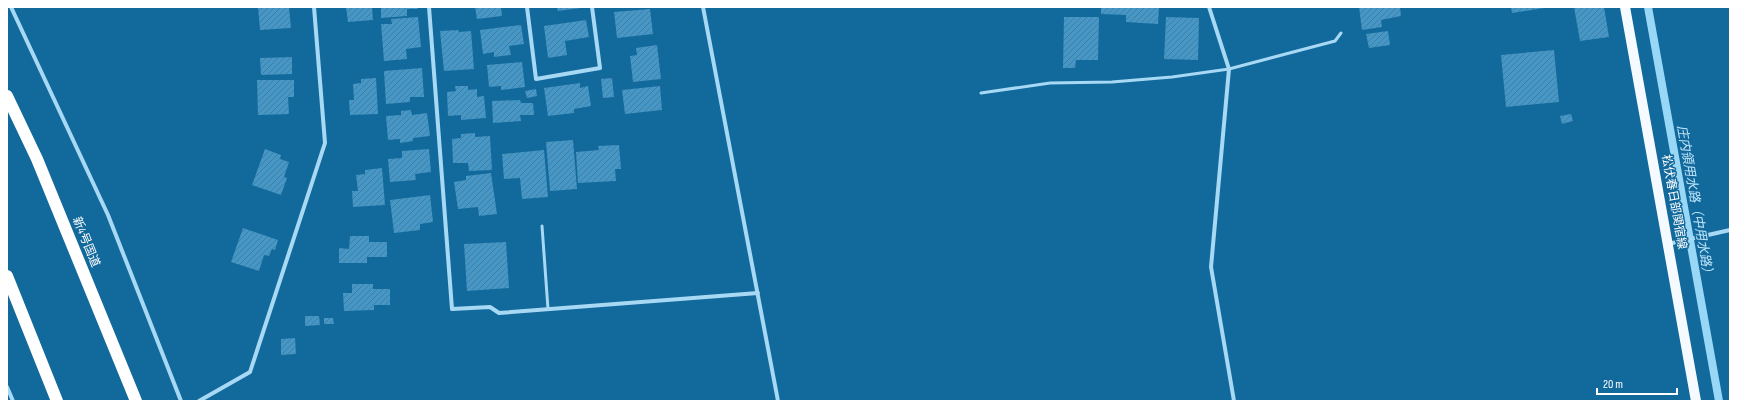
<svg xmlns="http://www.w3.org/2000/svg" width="1737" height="408" viewBox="0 0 1737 408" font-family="'Sofia Sans Condensed','Noto Sans JP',sans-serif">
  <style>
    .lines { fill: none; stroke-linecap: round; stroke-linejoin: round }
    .stream { stroke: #99d7f7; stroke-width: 8 }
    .building { fill: url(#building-hatch) }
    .lane { stroke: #a7d8f4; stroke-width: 3 }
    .street { stroke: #a7d8f4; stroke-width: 4 }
    .primary { stroke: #f4faff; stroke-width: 10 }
    .highway { stroke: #fff; stroke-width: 12 }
    .labels { text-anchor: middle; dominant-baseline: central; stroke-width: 3; stroke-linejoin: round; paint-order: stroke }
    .street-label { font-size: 12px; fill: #fff; stroke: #12699c }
    .water-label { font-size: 13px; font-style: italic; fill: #bfe6fb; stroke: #12699c }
  </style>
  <defs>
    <pattern id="building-hatch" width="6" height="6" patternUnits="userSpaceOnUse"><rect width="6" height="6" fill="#4497c6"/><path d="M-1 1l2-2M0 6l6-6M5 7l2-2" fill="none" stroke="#477d9b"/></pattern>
  </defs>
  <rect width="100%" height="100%" fill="#12699c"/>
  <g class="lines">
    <!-- stream -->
    <path class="stream" d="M1648 7 1719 401"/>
  </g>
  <!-- building -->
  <path class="building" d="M258 7H289L291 28 260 30Z
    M346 7H372L373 20 348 22Z
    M381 7H418V9H407V16L381 18Z
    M475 7H501L502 16 477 19Z
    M557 7H581V8L558 11Z
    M1101 7H1159L1158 24 1126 22V15L1101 14Z
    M1359 7H1400L1401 16 1381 20 1382 27 1362 30Z
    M1511 7H1544V8L1512 13Z
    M1574 7H1604L1609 37 1580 41Z
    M650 9 653 34 617 38 614 12Z
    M418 17 421 47 406 49 407 59 384 61 381 24H392L391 19Z
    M1064 17H1099L1098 60H1076L1075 68H1063Z
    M1166 17 1199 18 1198 60 1164 59Z
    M586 20 589 37 565 41 567 55 548 58 544 26Z
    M521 25 524 44 509 46 511 55 494 57V52L483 54 480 30Z
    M458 30 459 32 471 31 474 69 444 71 440 31Z
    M1388 31 1390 45 1369 48 1366 34Z
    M657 45 661 79 633 82 630 56 637 55 636 48Z
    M1554 50 1559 102 1506 107 1501 55Z
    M292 57V74L261 75 260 58Z
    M522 62 525 87 501 90V86L489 87 487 65Z
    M422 68 424 97H410V102L386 104 384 71Z
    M376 78 378 114 350 115 349 100H354L353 84 361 83V79Z
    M612 78 614 97 603 98 601 79Z
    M257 80H294V97H288L289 114 258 115Z
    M580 83V88L588 86 591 106 574 109V113L548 116 544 88Z
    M455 86H468V90L477 89V97L484 96 486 118 461 120V115L448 116 447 92 456 91Z
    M660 86 662 110 625 114 622 90Z
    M536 89 537 96 527 98 525 91Z
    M520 100 521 103H533L534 115H520L521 121 493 123 492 101Z
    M411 110 412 115 427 113 430 136 413 138V141L400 143V139L388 140 386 116 401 115V111Z
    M1571 114 1573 121 1562 124 1560 116Z
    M475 133V137L490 136 492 170 469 171 468 163H453L452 139 461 138V134Z
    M573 140 577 189 550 191 546 142Z
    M619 145 621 169H615L616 181 578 183 576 152 599 150 598 146Z
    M265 149 281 155 280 159 289 162 284 177 287 178 281 195 252 185Z
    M429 149 431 172 415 174 416 180 390 182 388 159 402 158V151Z
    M544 150 548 197 522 199 520 178 504 179 502 154Z
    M382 168 385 205 353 207 352 191H358L356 175 365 174V170Z
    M491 173 497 214 479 216 478 207 458 209 454 182 466 180V176Z
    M430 195 433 222 420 224V230L394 233 390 200Z
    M243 228 278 240 275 250 272 249 269 256 264 255 259 271 231 262Z
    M350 236H369V242H387V257H367V263H339V248L349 249Z
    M506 242 509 288 467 291 464 244Z
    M352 284H373V289H390V305H374V310L344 311 343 293H352Z
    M305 316H319L320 325 305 326Z
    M324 318H333L334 324H324Z
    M295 338 296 354 281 355V339Z"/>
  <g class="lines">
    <!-- lane -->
    <path class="lane" d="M981 93 1050 83 1112 82 1172 77 1229 69 1335 41 1341 33
      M542 226 548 309"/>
    <!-- street -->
    <path class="street" d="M11 7 108 215 181 401
      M429 7 452 309 490 307 499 313 758 293
      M527 7 536 79 600 68 592 7
      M703 7 778 401
      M1209 7 1229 69 1211 267 1234 401
      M1668 244 1730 230
      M7 387 13 401
      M199 401 250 372 325 143 314 7"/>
    <!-- primary -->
    <path class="primary" d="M1625 7 1696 401"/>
    <!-- highway -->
    <path class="highway" d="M7 96 37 159 136 401
      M7 276 57 401"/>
  </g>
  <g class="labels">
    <!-- street labels -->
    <g class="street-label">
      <text transform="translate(1674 202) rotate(80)">松伏春日部関宿線</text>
      <text transform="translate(86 242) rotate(68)">新4号国道</text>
    </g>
    <!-- water labels -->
    <g class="water-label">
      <text transform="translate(1695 202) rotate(80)">庄内領用水路（中用水路）</text>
    </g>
  </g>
  <!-- border -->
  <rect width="1737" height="408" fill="none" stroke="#ffffff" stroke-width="16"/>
  <!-- scale -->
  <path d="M1597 388v6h80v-6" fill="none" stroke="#ffffff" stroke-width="2"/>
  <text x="1603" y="388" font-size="12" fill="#ffffff" stroke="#12699c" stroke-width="3" paint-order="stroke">20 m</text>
</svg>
